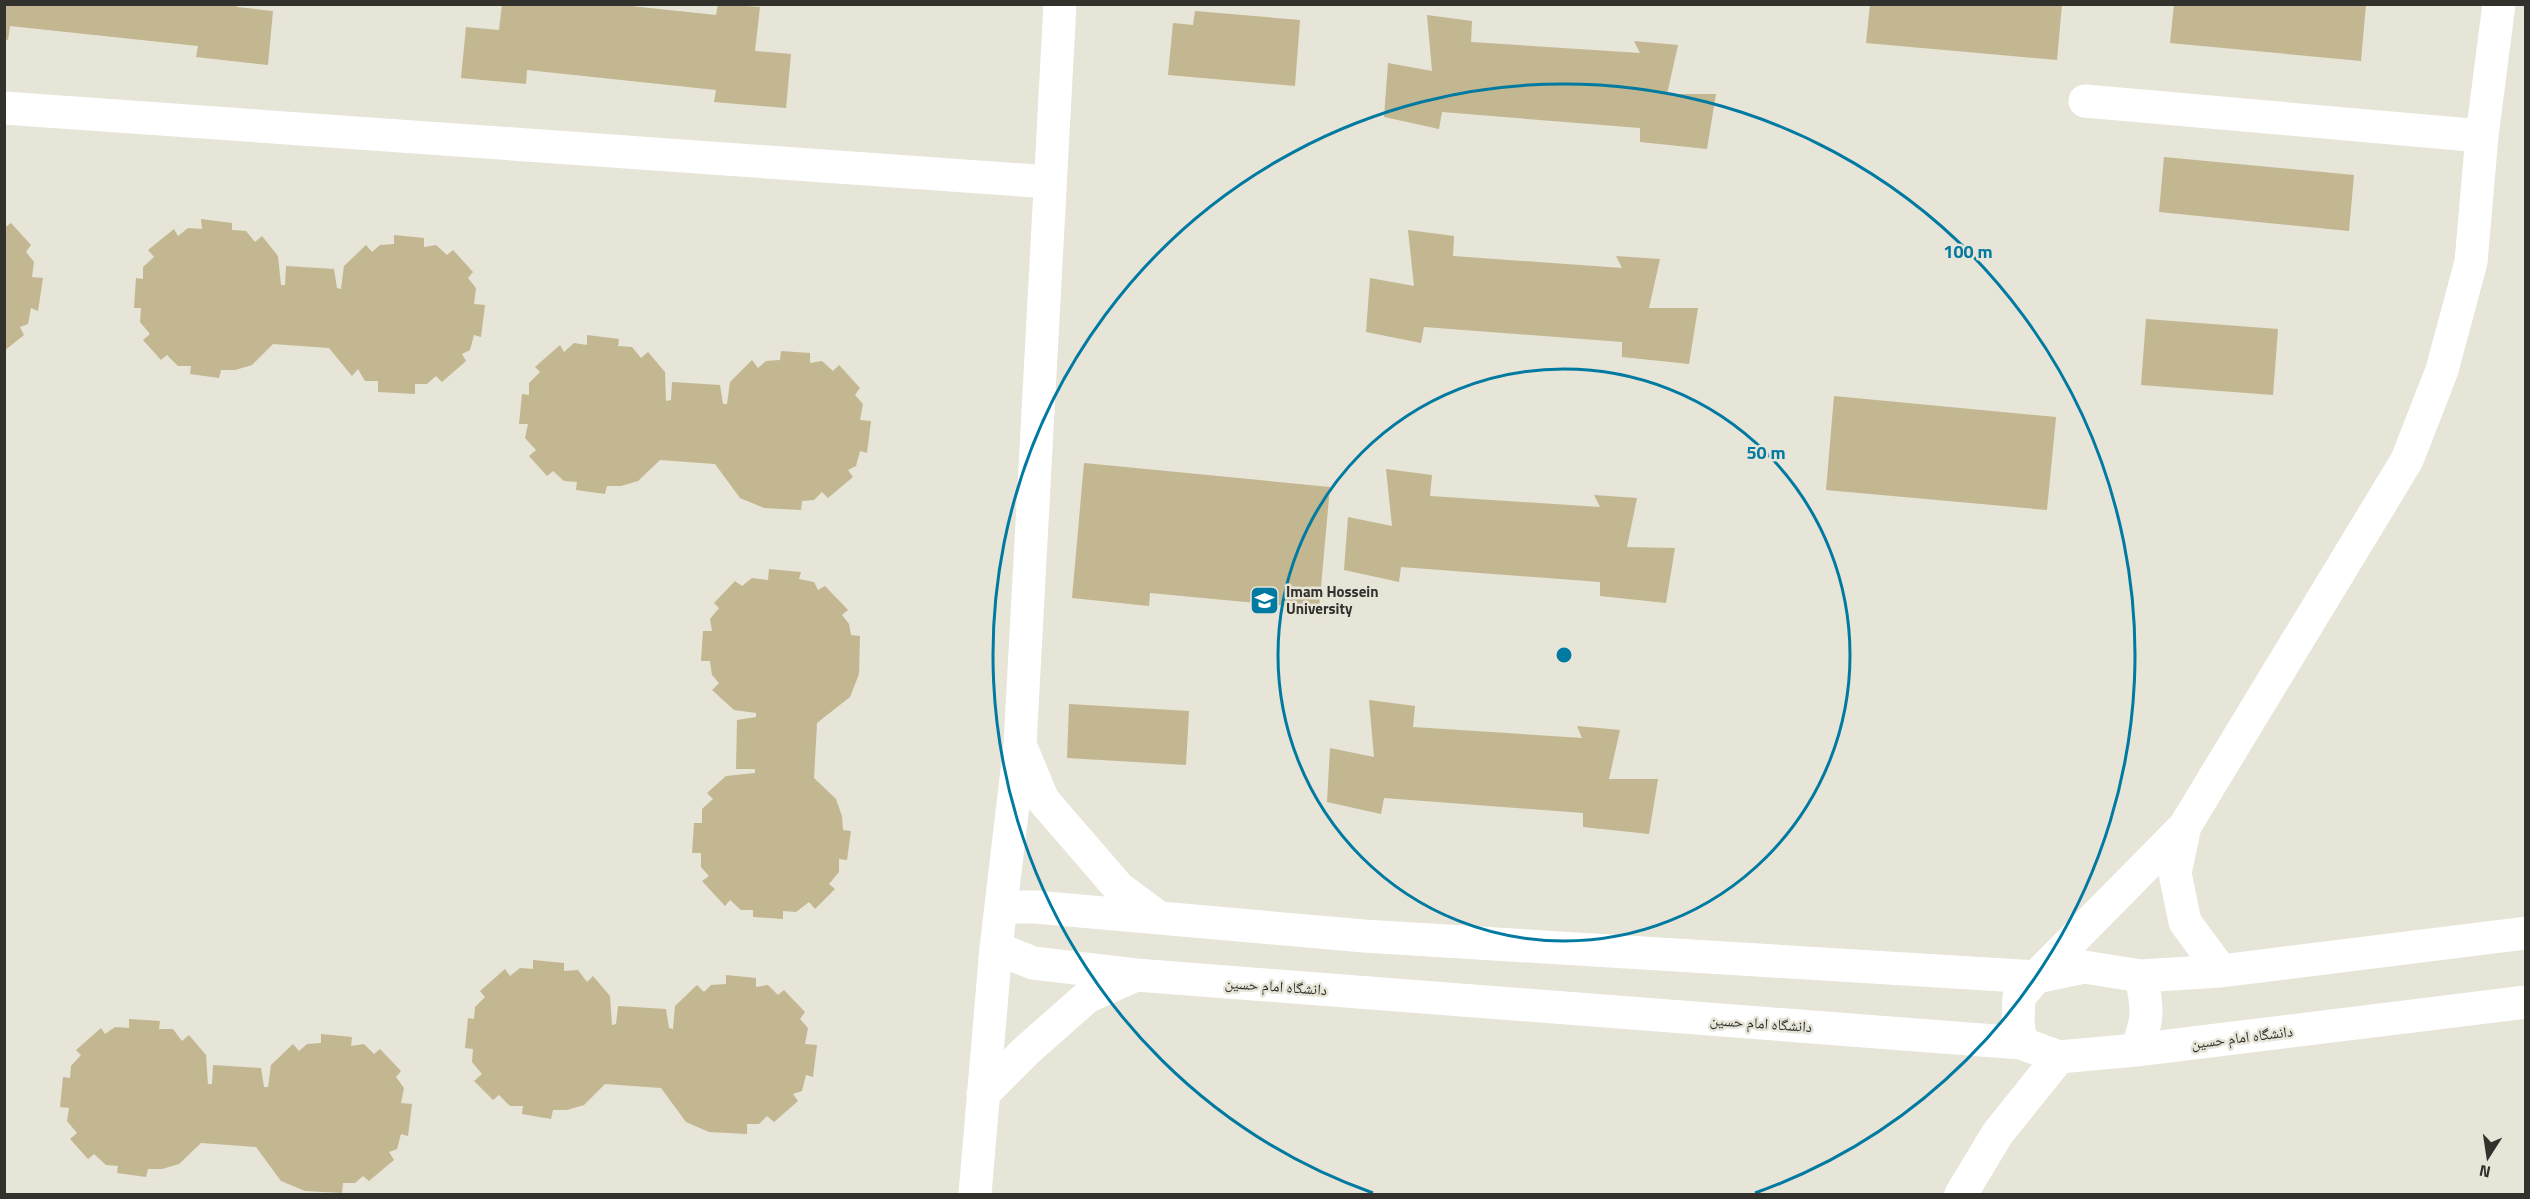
<svg xmlns="http://www.w3.org/2000/svg" width="2530" height="1199" viewBox="0 0 2530 1199" font-family="'Titillium Web','Noto Naskh Arabic',sans-serif">
  <style>
    .building { fill: #c2b790 }
    .lines { fill: none; stroke-linecap: round; stroke-linejoin: round }
    .minor { stroke: #fff; stroke-width: 33 }
    .ring { fill: none; stroke: #007aa1; stroke-width: 3 }
    .labels { text-anchor: middle; dominant-baseline: central; stroke-width: 5; stroke-linejoin: round; paint-order: stroke }
    .poi-label { font-size: 15px; font-weight: bold; fill: #32312c; stroke: #e7e4d8; text-anchor: start }
    .street-label { font-size: 15px; fill: #32312c; stroke: #e7e4d8 }
    .centre { fill: #007aa1; stroke: #e7e4d8; stroke-width: 3 }
    .ring-label { font-size: 18px; text-anchor: middle; font-weight: bold; fill: #007aa1; stroke: #e7e4d8; stroke-width: 5; stroke-linejoin: round; paint-order: stroke }
  </style>
  <rect width="100%" height="100%" fill="#e7e4d8"/>
  <!-- building -->
  <path class="building" d="M4 4H237V7L273 11 268 65 196 57 198 46 10 26 8 40 4 39Z
    M502 4H612L716 15 718 4 760 7 755 51 791 54 786 108 714 102 716 90 527 70 526 84 461 78 466 27 499 30Z
    M1870 4H2062L2057 60 1866 43Z
    M2174 4H2366L2361 61 2170 43Z
    M1195 11 1300 20 1295 86 1168 75 1173 23 1193 25Z
    M1427 15 1472 21 1471 42 1640 53 1634 41 1678 45 1667 94H1716L1707 149 1640 142V128L1442 112 1439 129 1384 117 1388 63 1432 71Z
    M2164 157 2354 175 2349 231 2159 212Z
    M201 219 232 223V230L246 231 255 242 262 236 278 256 281 285H285L286 266 334 269 337 288 341 289 344 266 366 245 372 252 380 245 394 244V235L424 238V247L436 245 447 255 453 250 473 272 468 278 476 288 474 304 485 305 481 337 474 335 470 350 462 354 466 361 442 382 436 376 427 384H415V394L378 392V381H365L358 369 352 376 329 348 273 344 252 365 235 370H221L219 378 190 374 191 366H178L167 355 161 360 143 340 150 334 140 322 141 308H134L136 278 143 279V267L154 257 148 250 174 229 178 236 188 228 202 229Z
    M11 223 31 245 26 252 34 262 32 277 43 278 38 311 31 308 28 324 20 327 24 335 4 351V228Z
    M1408 230 1454 236 1453 256 1622 268 1616 256 1660 259 1649 308H1698L1689 364 1622 357V342L1424 327 1421 343 1366 332 1370 278 1414 286Z
    M2146 319 2278 329 2273 395 2141 385Z
    M587 335 619 339 618 346 632 347 641 358 648 352 665 372 666 401 671 400 672 382 720 385 723 404H727L730 382 752 360 758 368 766 361 780 360 781 351 810 353V363L822 361 833 371 839 365 860 388 855 395 863 404 860 420 871 421 867 453 860 451 856 466 848 470 853 477 828 498 822 492 814 500 802 501 801 510 764 508 740 498 715 464 660 460 638 481 621 486H607L605 494 576 490 577 482 564 481 553 471 547 476 529 456 536 450 525 438 528 424H519L522 394 529 395V383L540 372 535 367 560 345 564 352 574 343 587 345Z
    M1834 396 2056 417 2047 510 1826 490Z
    M1084 463 1330 487 1319 609 1150 593 1149 606 1072 598Z
    M1386 469 1432 475 1430 496 1600 507 1594 495 1637 498 1627 547 1675 548 1666 603 1600 596V582L1401 567 1399 582 1344 570 1348 517 1392 526Z
    M769 569 801 572 799 579 814 582 818 590 825 586 848 610 842 615 849 624 851 635 860 636 859 674 850 697 817 723 814 778 836 799 842 816 843 830 851 831 847 860 839 859V872L829 884 835 889 815 909 809 902 796 912 783 911V919L753 917V910H741L730 900 725 906 702 881 709 876 701 867V853H692L694 823H702V809L713 799 707 793 726 776 755 773V769H736L737 720 756 717V713L734 710 712 690 719 683 712 675 710 661H701L703 631H712L710 619 719 608 714 603 735 581 742 586 752 578 768 580Z
    M1369 700 1415 706 1413 727 1582 738 1577 726 1620 730 1609 779H1658L1649 834 1583 827V813L1384 798 1381 814 1327 802 1330 748 1374 757Z
    M1069 704 1189 711 1186 765 1067 758Z
    M533 960 564 963V971L578 970 587 982 593 976 610 996 612 1025 616 1024 618 1006 666 1009 669 1028 673 1029 675 1006 697 985 704 992 711 985 726 984V975L756 978V987L768 985 778 995 784 990 805 1012 800 1019 808 1028 805 1044 817 1045 813 1077 806 1075 802 1091 793 1094 798 1101 774 1122 767 1116 759 1124H747V1134L709 1132 686 1122 661 1088 605 1084 584 1105 567 1110H553L551 1119 522 1114 523 1106H510L499 1095 493 1100 474 1081 482 1074 472 1062 473 1049 465 1048 468 1018 474 1019 475 1007 485 997 480 991 505 969 510 976 520 968 533 969Z
    M129 1019 160 1021 159 1029H173L182 1041 189 1035 206 1055 208 1084H212L213 1065 261 1068 264 1087H268L271 1065 293 1044 299 1051 307 1044 321 1043V1034L352 1037 351 1046 364 1044 374 1054 380 1049 401 1071 396 1077 404 1088 401 1103 412 1104 408 1136 401 1134 397 1149 389 1152 394 1160 369 1181 363 1176 355 1183H343L342 1193 305 1191 281 1181 256 1147 201 1143 179 1164 162 1169H148L146 1177 117 1173 118 1166 106 1165 94 1154 88 1159 70 1139 77 1133 67 1121 69 1108 60 1107 63 1077 70 1078 71 1066 81 1055 76 1050 101 1028 105 1034 115 1027 129 1028Z"/>
  <g class="lines">
    <!-- minor -->
    <path class="minor" d="M2085 101 2482 136
      M4 108 1050 182
      M1021 747 1043 800 1119 888 1158 917
      M2185 826 2175 873 2185 922 2221 971
      M1001 907H1035L1364 936 2036 977 2084 967 2141 976 2221 971 2526 933
      M996 948 1033 963 1136 975 2021 1043 2059 1057 2136 1050 2526 1002
      M2021 1043 2018 1022 2019 997 2036 977 2185 826 2407 460 2442 370 2471 262 2482 136 2499 4
      M2136 1050C2149 1019 2148 1009 2141 976
      M983 1094 1026 1051 1087 997 1136 975
      M975 1194 996 948 1020 745 1060 4
      M1961 1194 1998 1133 2059 1057"/>
  </g>
  <!-- distance rings -->
  <g class="ring">
    <circle cx="1564" cy="655" r="286"/>
    <path d="M1373 1193A571 571 0 1 1 1755 1193"/>
  </g>
  <!-- icons -->
  <defs>
    <symbol id="university-square" viewBox="-11 -11 22 22"><rect x="-9" y="-9" width="18" height="18" rx="4" fill="#007aa1" stroke="#e7e4d8"/><path d="M0-5L7-2L0 1L-7-2ZM-4 1L0 2.5L4 1V4Q0 6-4 4Z" fill="#fff"/></symbol>
  </defs>
  <g fill-rule="evenodd">
    <use href="#university-square" x="1248" y="584" width="33" height="33"/>
  </g>
  <g class="labels">
    <!-- poi labels -->
    <g class="poi-label">
      <text x="1286" y="591">Imam Hossein<tspan x="1286" dy="17">University</tspan></text>
    </g>
    <!-- street labels -->
    <g class="street-label">
      <text transform="translate(1276 986) rotate(4)">دانشگاه امام حسین</text>
      <text transform="translate(1761 1023) rotate(4)">دانشگاه امام حسین</text>
      <text transform="translate(2242 1037) rotate(-7)">دانشگاه امام حسین</text>
    </g>
  </g>
  <circle cx="1564" cy="655" r="9" class="centre"/>
  <g class="ring-label">
    <text x="1968" y="258">100 m</text>
    <text x="1766" y="459">50 m</text>
  </g>
  <!-- border -->
  <rect width="2530" height="1199" fill="none" stroke="#32312c" stroke-width="12"/>
  <!-- north arrow -->
  <g transform="translate(2488 1157) rotate(192)" stroke="#e7e4d8" stroke-width="4.5" paint-order="stroke">
  <path d="M0-4.5L10 22L0 15L-10 22Z" fill="#32312c"/>
  <text y="-9" font-size="16" font-weight="bold" text-anchor="middle" fill="#32312c">N</text>
  </g>
</svg>
